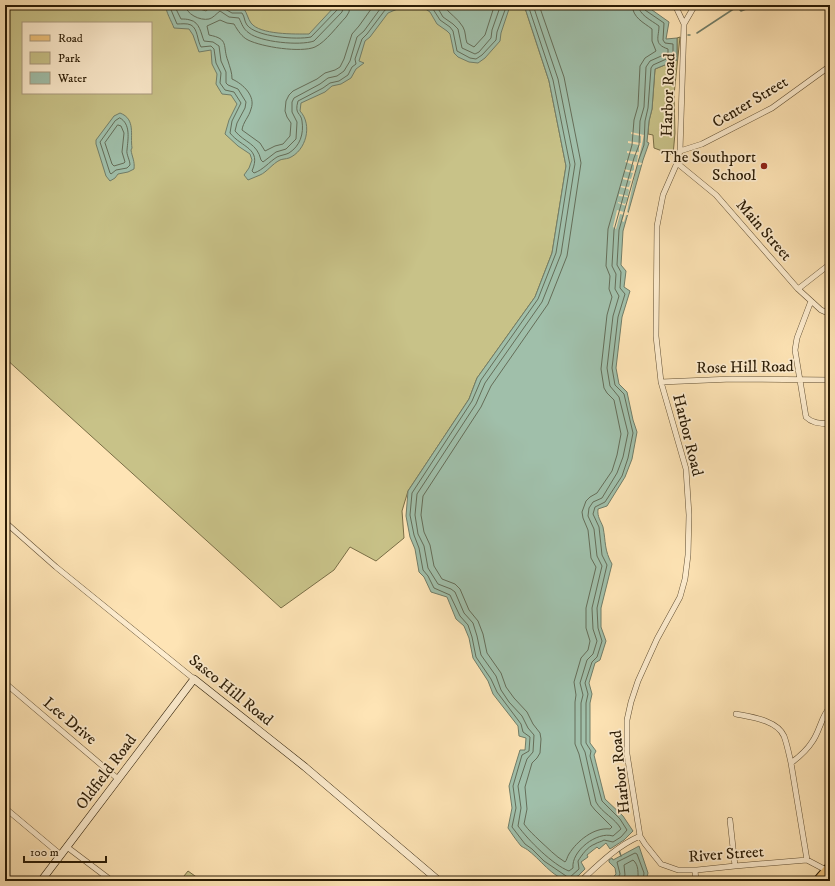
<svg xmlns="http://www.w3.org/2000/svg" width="835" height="886" viewBox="0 0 835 886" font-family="'IM FELL DW Pica',serif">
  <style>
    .green { fill: #c8c288; stroke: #796e46; fill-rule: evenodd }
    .water { fill: #a0bfaa; stroke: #717d68 }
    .pier { fill: #fee4b5 }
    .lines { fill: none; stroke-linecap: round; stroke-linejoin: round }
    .shore { stroke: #656d58; stroke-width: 1 }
    .stream { stroke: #717d68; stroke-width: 1.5 }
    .street-casing { stroke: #5f4d31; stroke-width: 6 }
    .secondary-casing { stroke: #2a1b05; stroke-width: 8 }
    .primary-casing { stroke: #2a1b05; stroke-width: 10 }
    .street { stroke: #feedcf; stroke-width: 5 }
    .secondary { stroke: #feedcf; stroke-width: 7 }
    .primary { stroke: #efc27a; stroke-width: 8 }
    .poi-dot { fill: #8f2418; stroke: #feedcf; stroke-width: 1.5 }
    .labels { text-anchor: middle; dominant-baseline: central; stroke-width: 3.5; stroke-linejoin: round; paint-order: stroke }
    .street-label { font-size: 16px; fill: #2a1b05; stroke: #feedcf }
    .poi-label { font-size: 16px; fill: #2a1b05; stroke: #feedcf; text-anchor: end }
  </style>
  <rect width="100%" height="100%" fill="#fee4b5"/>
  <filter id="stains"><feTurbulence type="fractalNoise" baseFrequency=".005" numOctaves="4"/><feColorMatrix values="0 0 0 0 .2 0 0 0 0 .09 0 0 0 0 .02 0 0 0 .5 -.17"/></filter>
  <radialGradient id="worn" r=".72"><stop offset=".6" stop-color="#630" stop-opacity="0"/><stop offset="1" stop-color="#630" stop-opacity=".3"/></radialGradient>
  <!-- green -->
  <path class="green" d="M5 5H524L549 81 566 166 552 253 535 297 477 378 469 399 408 491 402 511 404 538 376 561 350 547 334 570 281 608 5 358ZM23 23H151V93H23Z
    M680 37 674 95 675 133 673 155 654 148 653 135 648 134 649 121 652 109 655 69 677 60V38Z
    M188 871 202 881H180Z"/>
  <!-- water -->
  <path class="water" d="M166 5H188L206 11 213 5 226 6 233 9H244C247 13 248 19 251 23 260 35 295 34 309 34L336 5H507L509 9 501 33 500 41 485 58 478 63 469 62 458 57 454 53 450 34 447 31 437 24 430 12 424 8 407 5 388 13 370 37 365 41 359 61 364 63 356 69 351 78 341 84 332 86 325 92 301 103 300 111C313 125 306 151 289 158 286 159 282 159 280 160 272 164 267 172 260 175 256 177 252 178 248 180L244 175 249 168 252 160 250 154 238 146 225 134 229 120 237 104 231 95 222 94 216 84 217 74 212 64 211 50 199 52 193 35 189 29 174 28C172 22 165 11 166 5Z
    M524 5H645L669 22 666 39 677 38V60L655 69 652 109 649 121 647 142 649 143 643 160 623 231 621 265 626 271 624 287 630 291 622 317 616 368 619 384 627 392 633 420 637 432 632 459 625 477 607 506 598 509C597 517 601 521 603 527 606 542 604 550 612 564L601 608V627L606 641 600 660 595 663 589 683 592 694 590 703V743L596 751 594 755 605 799 623 816 633 831 624 840 610 849 606 843 599 849 597 847 587 855 588 857 581 862 585 869 573 881C555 881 542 861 529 851 527 849 524 848 521 846 516 840 512 834 508 828L512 808 509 786 520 750H525L526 738 519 736 518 726 493 694 488 681 473 658 469 638 464 626 456 619 447 597 431 592 424 577 419 572 415 549 410 537 406 516 408 491 469 399 477 378 535 297 552 253 566 166 549 81Z
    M120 113C136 119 130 135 132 148L131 150C132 157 135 161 134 169L128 172 118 174 115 178 110 181 106 176 96 144V140L114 116Z
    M639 846 648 873 646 881H609L616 874 615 868 609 862V860L612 858 613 860Z"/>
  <!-- pier -->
  <path class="pier" d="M631 132 644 135 638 162 642 163 641 165H637L627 212 629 213 628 215H626L624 222 622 221 624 215 620 214 616 229 613 227 617 210 624 212 626 206 618 203V202L625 204 628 198 627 197 619 196V194L628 196 629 190 628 189 620 187 621 186 629 187 631 181 622 179V177L631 179 633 173 624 171V169L632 171 634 170V165L625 162 626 160 637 162 638 155 627 153V151L639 152V145L628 143V141L641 143V136L631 134Z"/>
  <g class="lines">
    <!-- shore -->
    <path class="shore" d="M169 5 177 24C181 24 187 23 191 25 198 29 197 40 201 47L211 46 214 49 216 63 221 73 220 83 225 90 234 92 241 103 232 121 230 133C242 148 262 148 252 171L254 173C263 170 269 162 277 157 281 155 285 155 289 153 300 146 304 134 302 121 301 112 294 115 298 101L323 88 330 83 339 81 348 75 352 67 356 64 355 59 362 39 367 34 385 10 395 5
      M174 5 181 19C184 19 187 19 190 20 200 22 201 34 204 41L213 42 219 46 221 61 226 72V83L228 85 238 89 246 102 245 108 237 123 235 131C245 143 257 143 261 160L263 162 276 152 286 149 296 139 297 122 292 112V102L294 98 320 84 328 78 337 76 344 71 350 61 357 37 364 31 383 5
      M185 5C186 14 200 21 209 19 213 18 216 14 220 11L229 17 239 18C242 24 243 29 249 33 260 42 300 46 314 41L342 12 344 5
      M224 5 225 9 232 13H242C245 17 244 21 247 25 256 37 297 40 311 37L338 9 339 5
      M350 5 349 12 346 17C338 25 326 42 315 47 301 53 262 47 248 40 242 37 238 31 234 24L227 23 220 20 207 26 209 35C230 39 222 46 228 61 230 68 232 72 232 79 243 84 256 96 251 109 249 117 243 122 242 130L260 143 265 151 275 146 283 144 290 136 291 123 287 117 285 111 286 101 289 95 293 91 317 79 325 73 335 70 340 67 344 59 352 34 359 26 374 5
      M427 5 433 9 440 20 450 27 453 31 457 51 470 58 476 59 482 55 496 40 497 32 505 10 504 5
      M436 5 443 17 453 24 458 29 462 48 475 54 479 52 491 38 492 30 499 10V5
      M443 5C449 14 458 18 463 27 466 32 465 38 467 43L474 47 485 35 493 10V5
      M528 5 553 80 570 165 556 253 538 299 481 380 472 401 412 493 410 515 414 535 419 548 423 570 428 576 434 588 450 595 460 616 468 625 472 637 476 657 491 679 497 692 521 724 523 732 530 737 529 751 522 755 513 786 516 808 512 827 525 844 532 849 544 861 569 878 579 869 578 861C582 855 587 847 595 844 598 842 601 842 604 840L613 842 621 837 627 830 620 819 602 801 590 756 591 751 586 743V703L588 694 585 683 592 662 597 657 602 641 598 628 597 608 607 565 602 555 599 527 593 514 595 507 605 502 622 476 628 458 633 433 624 394 615 385 612 368 618 317 625 294 620 288 621 272 617 265 619 230 639 159 644 145 645 121 648 108 651 68 653 65 673 56V44L665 43 663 40 664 23 645 10 643 5
      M533 5 558 79 575 164 561 254 542 302 485 383 476 404 417 494 415 515 418 534 424 546 428 568 438 584 451 589 455 592 464 613 473 623 477 636 481 655 496 676 501 690 509 702 522 716 528 728 534 735 533 752 527 759 518 786 521 808 518 826C528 840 553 865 569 871L573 868C571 851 597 831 613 836L621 829C615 818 602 813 596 802L585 752 581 744V703L583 695 580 683 587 660 593 654 597 641 593 629 592 608 602 566 597 556 594 529 588 516 589 508 593 502 602 498 617 473 623 457 628 433 619 397 610 386 607 368 613 316 619 296 615 289 616 274 612 266 614 230 634 158 639 145 640 121 644 107 646 67 650 61 668 53V49C653 44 659 37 659 26 651 20 639 15 638 5
      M539 5 564 77 581 163 567 256 548 304 491 386 481 407 423 496 421 515 424 532 430 545 434 566 442 579 455 584 460 589 469 610 478 621 483 634 487 653 501 673 506 687 514 698 527 712 533 724 540 733 541 739 540 753 537 758 532 763 525 787 527 809 524 824C529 831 534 835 540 841 548 848 555 856 565 862 567 860 567 857 569 854 577 841 594 827 610 829L612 827 595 810 591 805 579 754 575 744V702L576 695 574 682 581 658 588 650 590 641 586 628V608L596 567 591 558 588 530 583 518 582 512 586 501 590 497 597 493 612 471 617 455 621 434 614 400 607 393 604 388 601 369 607 315 612 297 609 289 610 276 606 266 608 229 632 145 634 120 638 106 640 66 645 58 656 51 652 41V29C643 22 633 18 632 5
      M120 118C131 124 128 139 127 150 126 154 130 160 130 165L127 168 116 170 111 174 110 173 100 142 115 121Z
      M118 125 121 126 124 133 122 152 125 162 124 163 114 166 112 164 105 143Z
      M616 881 620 874 617 862 635 853 637 854 644 873 643 881
      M622 881 625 875 624 865 633 860C639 865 638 873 638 881"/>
    <!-- stream -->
    <path class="stream" d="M697 33 735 8H738L741 11 746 9V5
      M688 35H690
      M619 850 621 856
      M578 876 582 880"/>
    <defs>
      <path id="street" d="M684 24 695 5
        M680 151 702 144 772 108 830 66
        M677 163 716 195 798 289 821 310 830 314
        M798 289 830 264
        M811 301 797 338 795 350 806 417C813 424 821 423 830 424
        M661 382 732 379 830 380
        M5 522 56 567 194 679
        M5 683 118 779
        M736 714C751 717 777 720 784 736 787 744 789 754 791 763
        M5 808 61 855
        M730 820 735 866
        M640 836 645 844 661 864 678 870H697L735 866 807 860 826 870
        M67 847 112 881
        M807 860 791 763C799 757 807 750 812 742 820 731 821 717 830 707
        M695 870 696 881
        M428 881 432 875
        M581 881C599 864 617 846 640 836L627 754V720L631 702 638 681 657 639 680 597 685 579 688 555 689 515 686 469 661 382 656 336 657 226 663 195 677 163 680 151 684 24 675 5"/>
      <path id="secondary" d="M41 881 194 679 305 767 439 881"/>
      <path id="primary" d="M817 881 830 866"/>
    </defs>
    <!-- street casing -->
    <use href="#street" class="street-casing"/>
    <!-- secondary casing -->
    <use href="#secondary" class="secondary-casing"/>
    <!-- primary casing -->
    <use href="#primary" class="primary-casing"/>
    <!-- street -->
    <use href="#street" class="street"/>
    <!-- secondary -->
    <use href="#secondary" class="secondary"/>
    <!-- primary -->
    <use href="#primary" class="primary"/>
  </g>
  <!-- markers -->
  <circle class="poi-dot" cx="764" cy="166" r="4"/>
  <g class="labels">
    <!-- street labels -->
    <g class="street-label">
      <text transform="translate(668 95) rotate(-88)">Harbor Road</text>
      <text transform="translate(750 102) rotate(-31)">Center Street</text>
      <text transform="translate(764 230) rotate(49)">Main Street</text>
      <text transform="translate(745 367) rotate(-1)">Rose Hill Road</text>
      <text transform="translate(688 435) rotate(76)">Harbor Road</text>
      <text transform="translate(231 690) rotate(39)">Sasco Hill Road</text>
      <text transform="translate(70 721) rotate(40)">Lee Drive</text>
      <text transform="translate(106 772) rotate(-53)">Oldfield Road</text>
      <text transform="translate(620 772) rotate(-96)">Harbor Road</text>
      <text transform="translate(726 854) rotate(-4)">River Street</text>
    </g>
    <!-- poi labels -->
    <g class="poi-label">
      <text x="756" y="157">The Southport<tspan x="756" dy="18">School</tspan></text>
    </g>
  </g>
  <!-- margin -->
  <rect width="835" height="886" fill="none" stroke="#fee4b5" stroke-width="20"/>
  <rect x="6" y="6" width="823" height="874" fill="none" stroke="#2a1b05" stroke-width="2"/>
  <rect x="10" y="10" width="815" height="866" fill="none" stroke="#2a1b05"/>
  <!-- legend -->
  <rect x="22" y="22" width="130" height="72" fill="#feedcf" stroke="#a9997e"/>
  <rect x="30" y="35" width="20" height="6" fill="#efc27a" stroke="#a9997e"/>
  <text x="58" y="42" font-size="12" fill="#2a1b05">Road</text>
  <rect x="30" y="52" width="20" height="12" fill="#c8c288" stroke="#a9997e"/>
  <text x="58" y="62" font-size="12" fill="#2a1b05">Park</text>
  <rect x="30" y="72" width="20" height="12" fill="#a0bfaa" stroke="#a9997e"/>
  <text x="58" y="82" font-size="12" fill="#2a1b05">Water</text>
  <!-- scale -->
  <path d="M24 856v6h82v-6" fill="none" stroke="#2a1b05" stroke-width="2"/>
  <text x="30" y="856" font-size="12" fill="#2a1b05" stroke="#feedcf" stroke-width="3" paint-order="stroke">100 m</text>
  <rect width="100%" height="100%" filter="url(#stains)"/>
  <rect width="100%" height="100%" fill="url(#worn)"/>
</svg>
